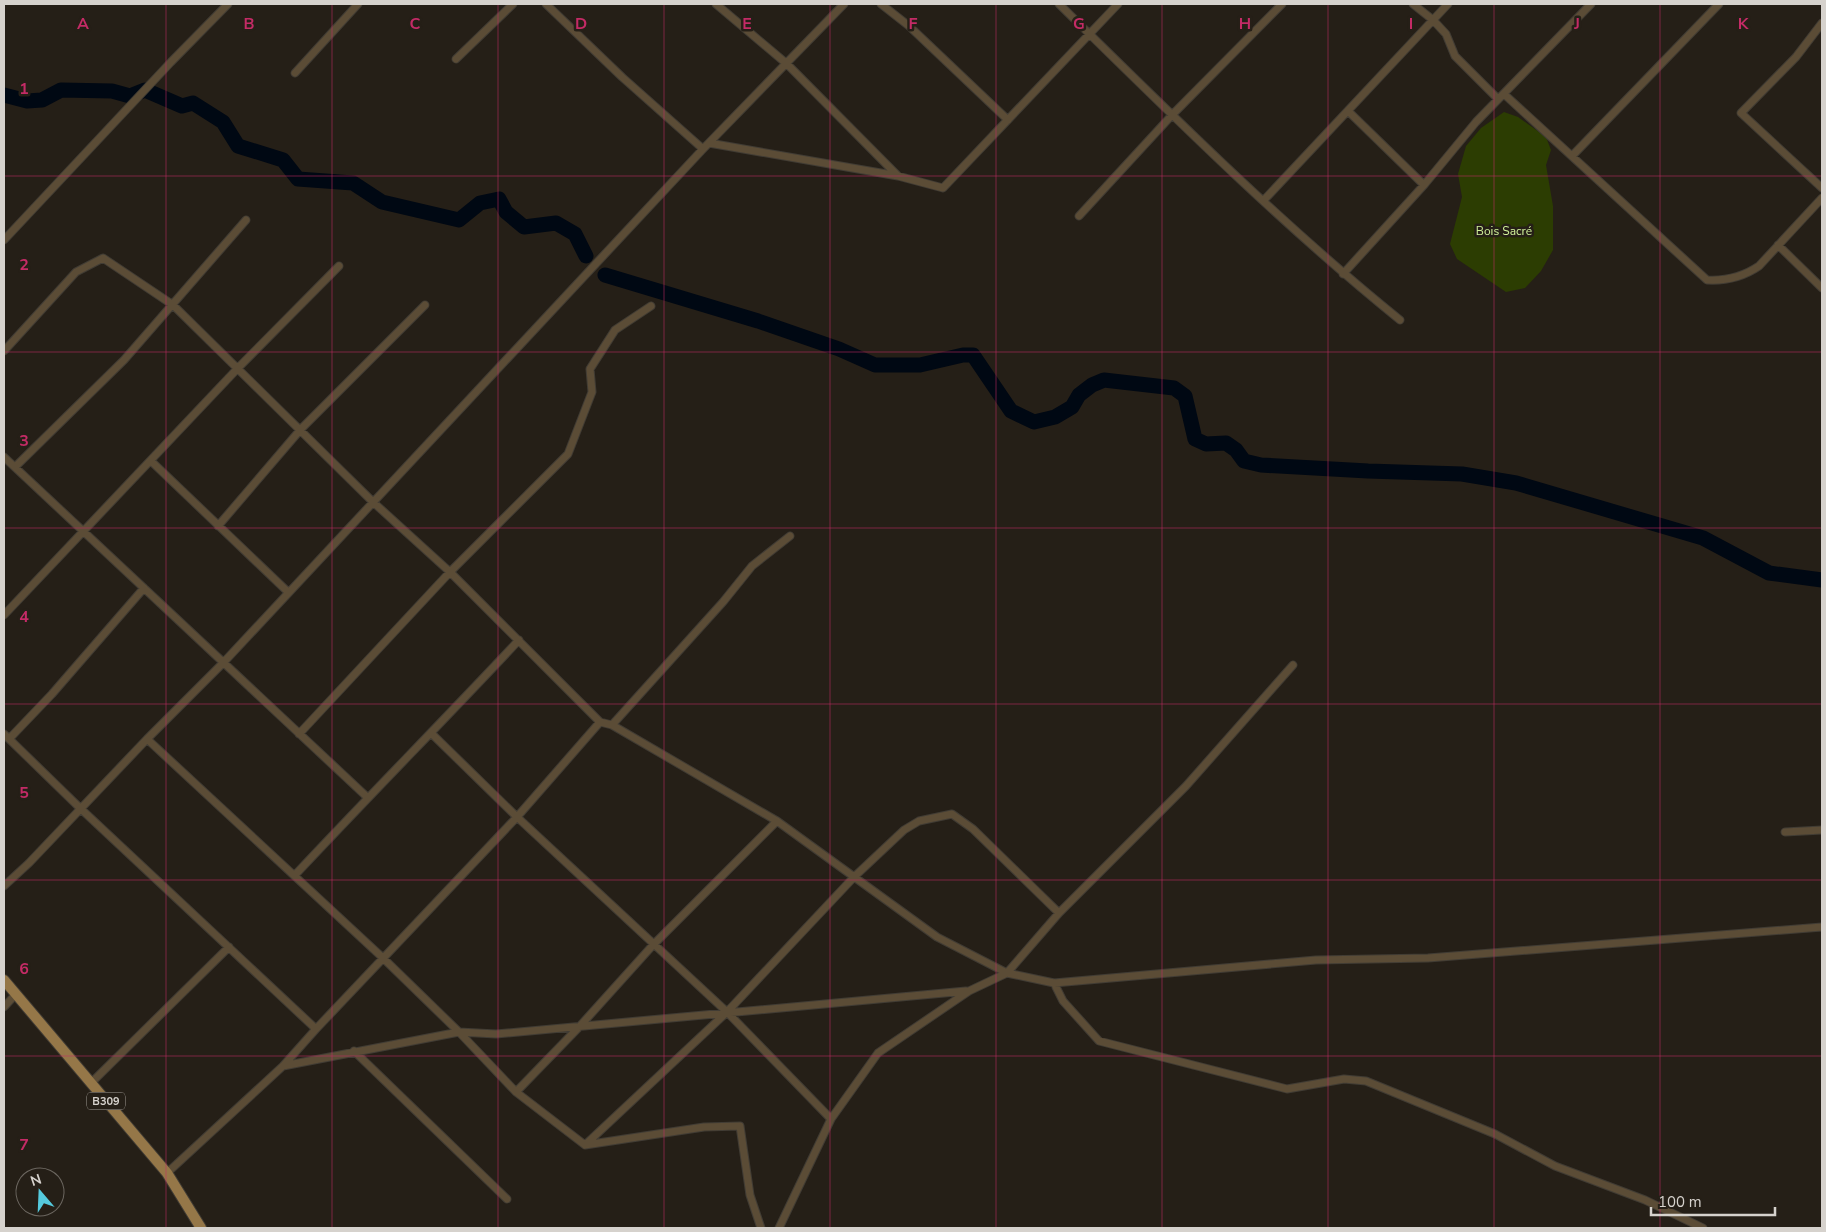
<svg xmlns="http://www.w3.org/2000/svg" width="1826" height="1232" viewBox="0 0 1826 1232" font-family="'Nunito Sans',sans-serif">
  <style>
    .green { fill: #2c3d02 }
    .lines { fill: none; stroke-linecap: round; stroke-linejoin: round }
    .river { stroke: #000813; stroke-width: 15 }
    .minor-casing { stroke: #413c34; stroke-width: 9 }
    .primary-casing { stroke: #413c34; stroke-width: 12 }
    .minor { stroke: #5b4c36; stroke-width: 7 }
    .primary { stroke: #957748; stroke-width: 10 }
    .grid { fill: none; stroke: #c42b66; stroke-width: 1; stroke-opacity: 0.55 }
    .labels { text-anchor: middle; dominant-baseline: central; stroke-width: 5; stroke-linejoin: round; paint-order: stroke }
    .shield { fill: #251f17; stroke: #a19c96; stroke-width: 1 }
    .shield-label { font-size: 11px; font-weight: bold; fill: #d6d2cd }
    .park-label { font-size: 12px; fill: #d2f39b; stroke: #251f17 }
    .grid-label { font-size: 16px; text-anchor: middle; font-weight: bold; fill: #c42b66; stroke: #251f17; stroke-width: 5; stroke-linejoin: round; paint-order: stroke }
  </style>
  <rect width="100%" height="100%" fill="#251f17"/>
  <!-- green -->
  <path class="green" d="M1504 112 1518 117 1546 137 1551 150 1546 165 1553 206V250L1541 271 1525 288 1506 292 1457 259 1450 244 1462 197 1458 174 1466 146 1481 128Z"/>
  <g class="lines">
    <!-- river -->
    <path class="river" d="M4 95 27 101 42 100 61 90 112 91 130 96 145 90 182 106 193 103 223 122 238 146 283 160 298 179 353 183 382 202 459 220 480 203 499 199 506 212 524 227 556 223 575 234 586 256
      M605 275 758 321 839 349 875 365H920L963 355H973L1011 411 1034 422 1055 417 1072 407 1079 395 1092 385 1104 380 1174 388 1185 396 1195 439 1206 444 1226 443 1236 450 1244 461 1261 465 1368 471 1462 474 1516 483 1703 538 1769 573 1822 580"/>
    <defs>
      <path id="minor" d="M546 4 622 77 703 149
        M716 4 787 64 897 175
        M881 4 909 26 1008 120
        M1059 4C1170 113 1280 223 1400 320
        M1413 4 1433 20 1446 34 1455 56 1498 99
        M1822 23 1796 57 1741 113 1822 188
        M456 59 513 4
        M295 73 358 4
        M1504 94 1707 280C1726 281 1743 277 1759 266L1822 198
        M1348 111 1424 185
        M709 143 898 176 943 188 1118 4
        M1572 156 1719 4
        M1264 200 1448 4
        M1079 216 1172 115 1282 4
        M4 240 171 62 228 4
        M1778 245 1822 288
        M1343 274 1424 185 1476 122 1591 4
        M4 351 76 272 103 258 173 305 373 502 450 572 600 722 612 725 777 821 937 937 1007 973 1054 983 1316 960 1428 958 1822 927
        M4 457 367 797
        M151 461 288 592
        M15 467 124 360 246 220
        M218 526 301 429 425 305
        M4 615 238 368 339 266
        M612 725 723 602 752 566 790 536
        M4 734 81 809 316 1029
        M299 734 450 572 568 454 592 392 590 369 615 330 651 306
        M432 734 517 817 727 1012 831 1119
        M9 739 52 694 144 588
        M147 739 383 958 459 1032 516 1092 585 1145 704 1127 740 1126 750 1195 761 1228
        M1785 832 1822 830
        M295 875C369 796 445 719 519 640
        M4 886 29 863 147 739 223 663 703 149 844 4
        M1054 983 1063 1001 1099 1041 1287 1089 1344 1079 1366 1081 1495 1134 1555 1166 1645 1200 1703 1228
        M4 1007 16 994
        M354 1051 507 1199
        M283 1066 459 1032 496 1034 966 991
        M91 1083 229 947
        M516 1092 580 1026 653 945 777 821
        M585 1145 727 1012 854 877 904 830 919 821 952 814 973 829 1059 913
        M167 1173 283 1066 316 1029 517 817 600 722
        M779 1228 831 1119 878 1053 969 991 1007 973 1059 913 1186 786 1293 665"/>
      <path id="primary" d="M4 980 167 1173 201 1228"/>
    </defs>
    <!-- minor casing -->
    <use href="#minor" class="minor-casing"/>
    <!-- primary casing -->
    <use href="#primary" class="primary-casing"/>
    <!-- minor -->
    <use href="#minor" class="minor"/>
    <!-- primary -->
    <use href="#primary" class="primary"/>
  </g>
  <!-- grid -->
  <path class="grid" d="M166 4V1228M332 4V1228M498 4V1228M664 4V1228M830 4V1228M996 4V1228M1162 4V1228M1328 4V1228M1494 4V1228M1660 4V1228M4 176H1822M4 352H1822M4 528H1822M4 704H1822M4 880H1822M4 1056H1822"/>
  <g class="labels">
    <!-- shield labels -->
    <rect class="shield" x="87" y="1092.5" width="38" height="17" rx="4"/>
    <g class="shield-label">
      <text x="106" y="1101">B309</text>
    </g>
    <!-- park labels -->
    <g class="park-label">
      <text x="1504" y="231">Bois Sacré</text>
    </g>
  </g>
  <g class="grid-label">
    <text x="83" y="29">A</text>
    <text x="249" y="29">B</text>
    <text x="415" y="29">C</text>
    <text x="581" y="29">D</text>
    <text x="747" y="29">E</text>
    <text x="913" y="29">F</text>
    <text x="1079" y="29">G</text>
    <text x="1245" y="29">H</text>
    <text x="1411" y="29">I</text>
    <text x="1577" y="29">J</text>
    <text x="1743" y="29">K</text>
    <text x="24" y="94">1</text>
    <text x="24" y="270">2</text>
    <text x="24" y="446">3</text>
    <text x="24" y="622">4</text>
    <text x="24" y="798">5</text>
    <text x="24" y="974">6</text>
    <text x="24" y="1150">7</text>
  </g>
  <!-- border -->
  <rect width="1826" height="1232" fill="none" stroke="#d6d2cd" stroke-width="10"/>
  <!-- north arrow -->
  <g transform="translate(40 1192) rotate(341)"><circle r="24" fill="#251f17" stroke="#6c6760"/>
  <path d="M0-4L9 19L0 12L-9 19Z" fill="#55cade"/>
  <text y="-8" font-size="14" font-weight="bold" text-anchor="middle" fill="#d6d2cd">N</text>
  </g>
  <!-- scale -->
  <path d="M1651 1207v8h124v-8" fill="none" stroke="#d6d2cd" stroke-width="2.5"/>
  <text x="1658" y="1207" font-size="15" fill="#d6d2cd" stroke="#251f17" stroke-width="4" paint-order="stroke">100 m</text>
</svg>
